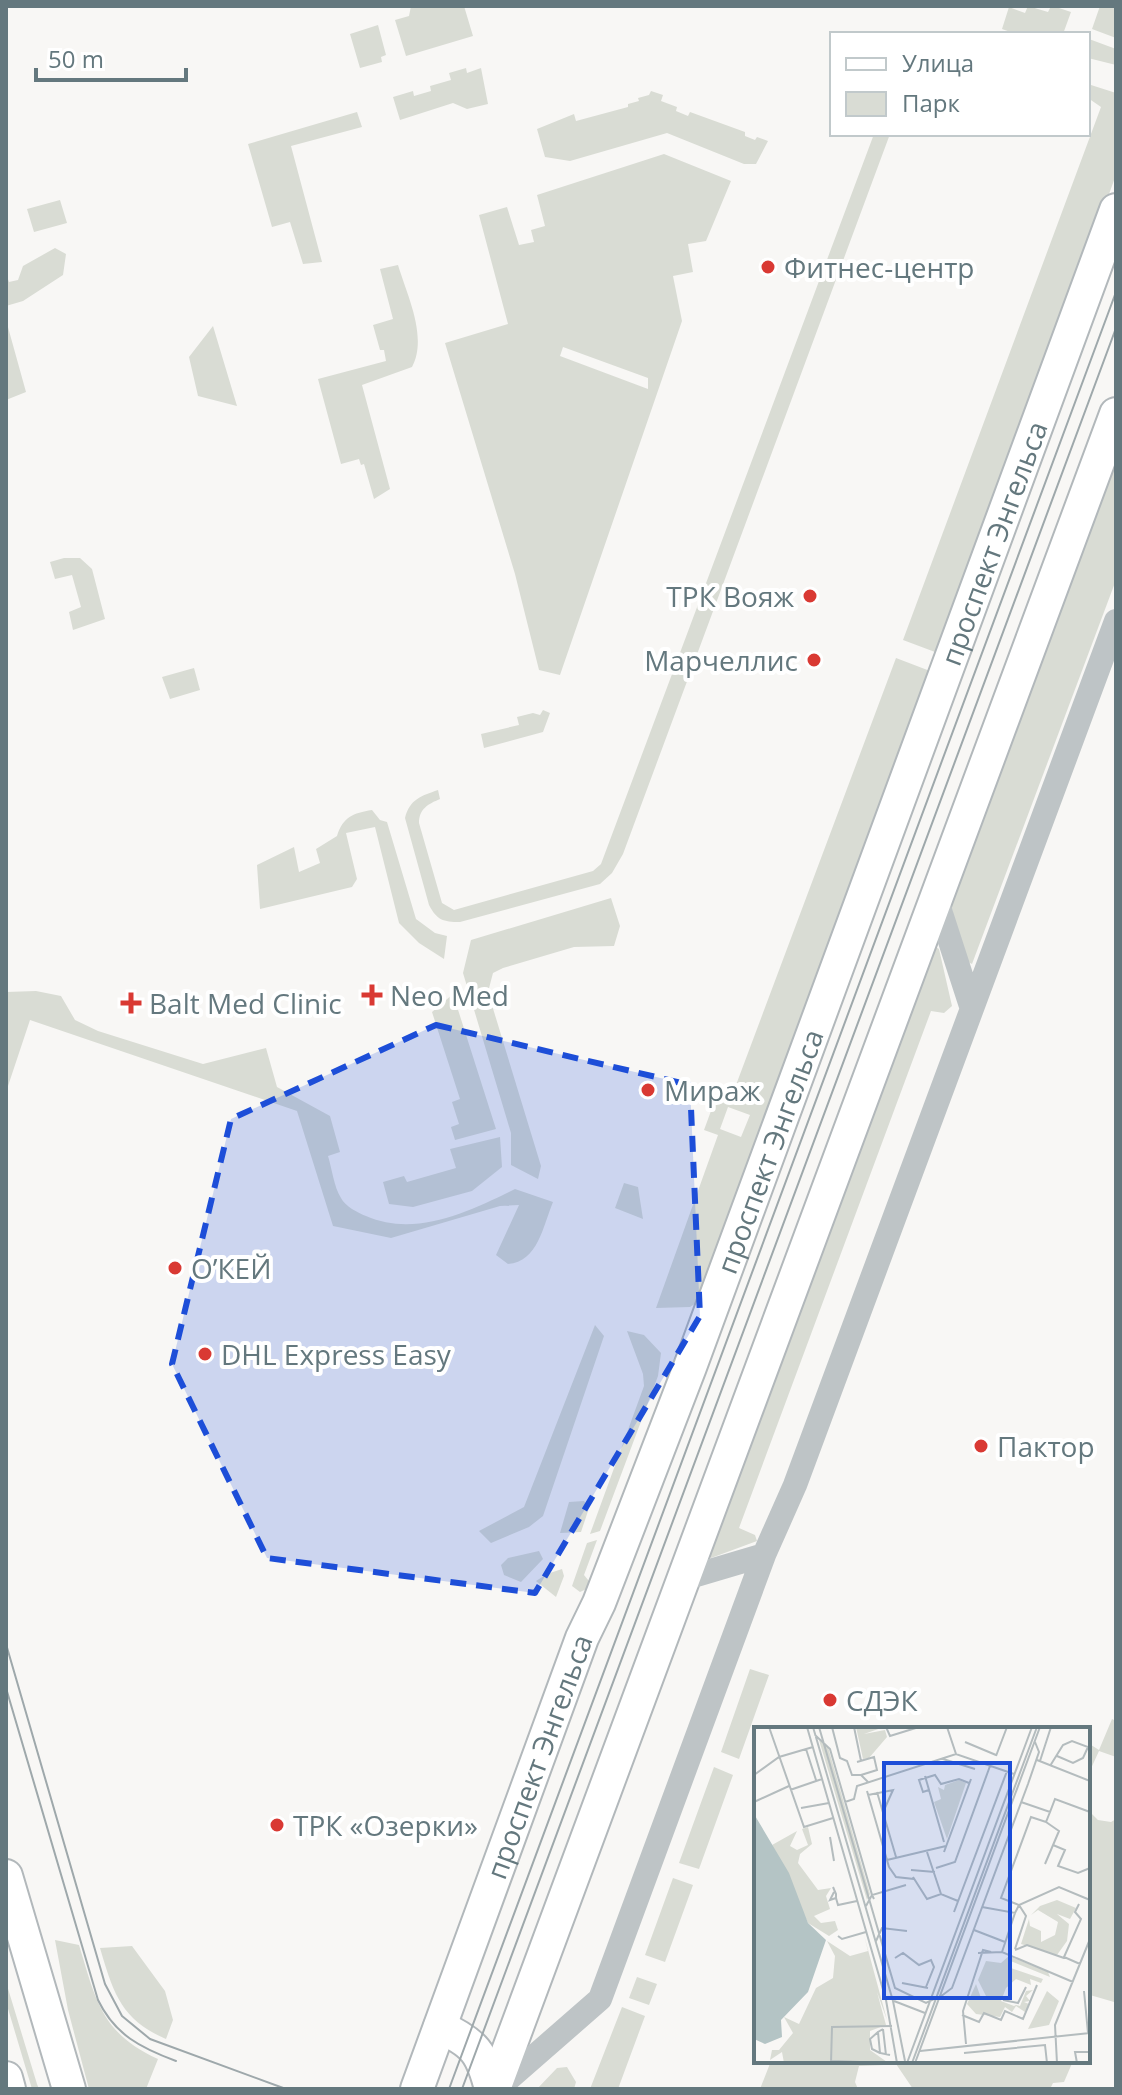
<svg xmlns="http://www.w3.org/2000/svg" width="1122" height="2095" viewBox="0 0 1122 2095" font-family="'Open Sans',sans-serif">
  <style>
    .green { fill: #d9dcd4; fill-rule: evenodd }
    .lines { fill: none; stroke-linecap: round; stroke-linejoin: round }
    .major-casing { stroke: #b2b8bb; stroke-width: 36 }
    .minor { stroke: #bec4c6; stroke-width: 24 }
    .major { stroke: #fff; stroke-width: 32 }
    .tram { stroke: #9ea8ab; stroke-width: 2 }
    .marked { fill: #1d4ed8; fill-opacity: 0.2; stroke: #1d4ed8; stroke-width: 6; stroke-dasharray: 16 10; stroke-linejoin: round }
    .poi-dot { fill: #d93933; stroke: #fff; stroke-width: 3 }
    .labels { text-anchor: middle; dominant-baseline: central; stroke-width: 8; stroke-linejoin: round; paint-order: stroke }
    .poi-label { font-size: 28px; fill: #64787e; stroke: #fff; text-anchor: start }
    .street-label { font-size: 28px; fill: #64787e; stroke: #fff }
    .inset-road { fill: none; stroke: #b4bcbe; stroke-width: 2 }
    .view { fill: #1d4ed8; fill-opacity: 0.15; stroke: #1d4ed8; stroke-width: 4 }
    .inset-edge { fill: none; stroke: #64787e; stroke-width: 4 }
  </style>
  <rect width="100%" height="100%" fill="#f8f7f5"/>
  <!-- green -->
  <path class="green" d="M411 6H464L473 36 406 56 395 20 409 16Z
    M1028 6 1048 12 1051 6H1053L1071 12 1063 34H1016L1002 29 1009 7 1025 13Z
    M1100 6H1116V38L1092 29Z
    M378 25 386 55 381 57 382 62 360 68 350 34Z
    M1089 39 1116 49V65L1088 58Z
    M466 68 467 73 481 68 488 104 467 109 453 103 400 120 393 97 413 91 414 96 431 91 430 86 451 80 449 73Z
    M1091 85 1116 93V175L941 650 935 652 903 640 1101 107 1088 98Z
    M651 91 663 95 661 101 677 107 676 111 688 116 690 112 745 132V136L755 140 757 137 768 141 756 164H744L667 133 570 161 545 157 537 129 574 114 576 121 628 107V104L639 101 638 98 649 95Z
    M357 112 362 127 291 146 322 262 303 264 290 222 272 227 248 144Z
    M874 134H890L623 854 612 873 600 884 460 922C443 922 437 920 429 905L405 818C410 799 421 796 438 790L440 799C428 804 419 809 419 823L442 903 454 910 593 871 601 864Z
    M664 154 731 181 706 241 688 244 693 272 673 276 682 321 560 675 539 670 515 574 445 343 508 324 479 215 507 207 519 245 534 242 531 230 545 226 537 195ZM563 347 648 378V389L560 356Z
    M60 200 67 223 34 232 27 209Z
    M55 248 66 254 63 275 23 301 6 306V274L9 282 18 280 23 266Z
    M398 265C407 295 428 337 412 367L362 385 390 489 374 499 364 464 361 465 359 459 341 464 318 379 386 361 384 350H380L373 325 393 319 380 269Z
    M6 320 26 392 6 400Z
    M213 326 237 406 198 396 189 357Z
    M1116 453V580L972 964 964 960 950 901Z
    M64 558H80L92 569 105 619 73 630 69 612 81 607 72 575 55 579 50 562Z
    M896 658 930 671 699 1301 690 1307 656 1308 718 1135 704 1130 715 1100 733 1093ZM728 1107 750 1115 741 1137 720 1129Z
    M194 668 200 690 170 699 162 677Z
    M543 710 550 713 543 732 484 748 481 734 519 725 517 717 533 713 540 715Z
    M372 810 380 820 387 822 416 919 435 933 447 936 444 959 419 943 399 923 375 827 346 833 357 879 352 887 260 909 257 865 294 847 299 872 320 863 316 849 337 836C343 817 353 813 372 810Z
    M611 898 620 926 614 946 574 947 503 968 493 973 488 992 541 1166 538 1179 511 1165V1133L463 973 471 940Z
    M936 947 939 949 952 1006 944 1013 931 1011 739 1528 755 1535 757 1541 711 1558 709 1556 933 949Z
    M36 991 61 996 75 1020 98 1031 203 1064 266 1048 277 1087 330 1116 340 1152 328 1156C332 1169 334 1187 341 1198 345 1206 358 1213 366 1216 416 1238 470 1211 515 1189L553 1202C543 1226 538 1262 508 1264L496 1255 519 1205 500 1206 391 1238 333 1226 297 1111 30 1020 6 1092V992Z
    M453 994 496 1129 455 1140 451 1127 459 1124 452 1102 460 1099 432 1012Z
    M500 1137 502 1167 472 1191 413 1207 389 1204 383 1182 404 1176 407 1182 456 1168 450 1149Z
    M624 1183 638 1187 643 1219 615 1208Z
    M595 1325 604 1336 543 1516 529 1527 491 1543 479 1531 524 1507Z
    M627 1331 644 1335 661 1353 658 1376 600 1531 590 1534 644 1386 643 1374Z
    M584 1501 589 1508 581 1532 560 1533 569 1502Z
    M597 1540 584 1575 593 1586 580 1592 572 1586 587 1543Z
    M539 1551 543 1559 521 1582 504 1575 501 1565 508 1558Z
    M562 1569 564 1576 556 1597 536 1581 547 1574Z
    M750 1669 769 1675 739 1759 721 1752Z
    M1112 1719 1116 1721V1757L1099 1751 1088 1775V1743L1099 1750Z
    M714 1767 733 1775 699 1869 679 1863Z
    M1088 1810 1098 1820 1111 1822 1116 1819V1999L1114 2002 1090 1995 1088 1997Z
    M673 1878 693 1885 665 1962 645 1955Z
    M55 1940 79 1945C96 2000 101 2033 158 2059L146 2089H89L68 2010Z
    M132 1946 165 1991 173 2020 166 2039C121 2020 113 1992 100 1948Z
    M637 1977 657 1984 649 2005 629 1998Z
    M6 1982 37 2084 39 2089H32L6 2002Z
    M622 2007 645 2016 618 2089H590Z
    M771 2061H881L884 2065 859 2066 855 2082 858 2089H760Z
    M894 2061H1073L1064 2082 1053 2083 1050 2089H913Z
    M567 2067 576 2082 574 2089H537L557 2068Z"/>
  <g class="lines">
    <defs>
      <g id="major">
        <path d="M6 1876 69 2089"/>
        <path d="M440 2027C475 2043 482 2053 491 2089"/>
        <path d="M6 2078 9 2089"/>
        <path id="s1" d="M417 2089 582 1638 599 1603 690 1367 1116 210"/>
        <path d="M494 2089 1116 414"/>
      </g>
    </defs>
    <!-- major casing -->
    <use href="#major" class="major-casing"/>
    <!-- minor -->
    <path class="minor" d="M936 898 971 1006
      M683 1579 764 1555
      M497 2089 600 1999 764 1555 795 1485 1116 621"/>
    <!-- major -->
    <use href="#major" class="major"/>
    <!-- tram -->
    <path class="tram" d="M6 1644 105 1984 122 2016 150 2039 286 2089
      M6 1688 98 2000C115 2035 141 2048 176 2061
      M449 2089 1116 292
      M462 2089 1116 328"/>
  </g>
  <!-- marked area -->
  <path class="marked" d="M436 1025 690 1085 700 1316 535 1593 267 1558 172 1364 231 1119Z"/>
  <!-- markers -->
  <g class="poi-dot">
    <circle cx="768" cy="267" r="8"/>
    <circle cx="810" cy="596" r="8"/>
    <circle cx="814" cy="660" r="8"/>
    <path d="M368 983h8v8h8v8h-8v8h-8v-8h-8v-8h8z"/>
    <path d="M127 991h8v8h8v8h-8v8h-8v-8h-8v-8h8z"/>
    <circle cx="648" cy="1090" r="8"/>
    <circle cx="175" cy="1268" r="8"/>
    <circle cx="205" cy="1354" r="8"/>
    <circle cx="981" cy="1446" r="8"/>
    <circle cx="830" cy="1700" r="8"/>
    <circle cx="277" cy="1825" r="8"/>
  </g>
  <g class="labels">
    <!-- poi labels -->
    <g class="poi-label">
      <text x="784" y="267">Фитнес-центр</text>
      <text x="794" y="596" text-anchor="end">ТРК Вояж</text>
      <text x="798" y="660" text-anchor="end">Марчеллис</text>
      <text x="390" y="995">Neo Med</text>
      <text x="149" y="1003">Balt Med Clinic</text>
      <text x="664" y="1090">Мираж</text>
      <text x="191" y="1268">О’КЕЙ</text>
      <text x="221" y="1354">DHL Express Easy</text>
      <text x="997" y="1446">Пактор</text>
      <text x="846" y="1700">СДЭК</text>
      <text x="293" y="1825">ТРК «Озерки»</text>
    </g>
    <!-- street labels -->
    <g class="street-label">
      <text stroke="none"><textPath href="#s1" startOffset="1650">проспект Энгельса</textPath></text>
      <text stroke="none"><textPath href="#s1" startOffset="1002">проспект Энгельса</textPath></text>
      <text stroke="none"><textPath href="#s1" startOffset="354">проспект Энгельса</textPath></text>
    </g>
  </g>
  <!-- overview -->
  <g transform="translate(754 1727)">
    <rect width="336" height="336" fill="#f8f7f5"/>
    <path d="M102 0H130L110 7 131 3 133 10 115 31 109 32ZM65 13 74 20 116 167 113 173ZM205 53 212 56 193 112 180 75 187 72 184 60 190 63 191 58ZM54 100 58 117 46 127 44 136 64 163 77 161 72 169 76 182 60 189 67 196 81 194 84 203 75 209 54 196 18 118 43 104 36 119 43 123 54 118 48 102ZM303 173 322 181 316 192 303 187 315 197 313 214 303 228 267 217 275 192 276 199 287 204V215L301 208 304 195 284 183 277 188 286 179ZM110 208 133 293 123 265 132 298 116 304V323L133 335 30 336 28 325 16 333 18 323H25L39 306 30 290 45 297 62 261 79 251 81 229 73 214 96 229 114 224ZM255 229 294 245 296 250 254 233V240L289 252 287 256 276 252 277 258 262 252 252 261 247 274 260 279 262 278 266 279 272 264 279 263 272 269 276 274 270 275 275 277 271 285 262 279 258 285 251 280 246 290 222 287 213 277 222 257 227 271 232 269 224 253 232 234 247 236ZM293 264 305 274 295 298 274 302Z" fill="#d9dcd4"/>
    <path d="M0 87 35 146 54 196 72 213 54 265 27 293 28 310 11 317 0 312Z" fill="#b4c4c5"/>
    <path class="inset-road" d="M15 0 50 100 79 91M53 0 132 273 143 336M59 0 139 274 151 334M65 0 141 261 172 276 182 271M78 0 86 31 93 34 98 48H107L114 55M100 0 107 34M132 0 136 9 165 0M193 0 202 27M61 8 76 22 118 168 112 179M211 15 242 28M52 22 62 53M242 29 253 0M189 32 221 42M283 33 336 54M286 34 297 0M103 35 120 30 123 43 107 48M296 39 309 18 318 14 334 20 329 31 319 36 303 29M0 48 25 30 59 20M171 49 190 115M36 63 68 52M175 63 169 65 165 53 181 48 187 57 205 52 215 56M113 64 135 140M123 65 142 130M114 68 139 63 130 83M0 75 35 59M91 75 100 72 103 59 202 27 260 47M267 75 296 85 301 72 336 85M47 81 75 76M76 110 80 134M299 118 311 123 304 139 324 146 336 141M173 125 187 167M190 125 217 52M133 133 192 119M291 137 305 104 292 95M135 140 142 150 160 152M182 141 201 135 236 39M157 143 181 145M159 150 173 172 187 167 204 174M79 160 82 167V171L76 173 80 165M82 171 84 178 103 174M120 172 118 168 152 158M325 177 321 185 327 192 310 230 326 237M228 180 261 186 265 178 305 160 336 173M200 185 253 44M220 203 251 215M84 209 88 212 112 205M122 214 128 201 153 204M261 222 272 189 265 178 247 171 277 90 292 95 296 85M261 223 273 218 310 231M248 225 261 186M224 226 248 225 319 255M141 231 149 226 165 238 177 233 180 240 172 260M148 256 174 261M330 264 334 306M186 270 198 261 274 57 285 25 281 15M249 273 264 276 272 260M140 274 171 286M208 288 225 295 230 286 247 293 251 284 269 292 283 258M129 302 124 305 126 326 136 328M129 302 132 328M124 305 116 312 118 322 126 326M212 317 209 284 229 223 237 225M166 324 336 306M210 326 291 318 293 336M77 334 106 335M77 336 78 300 138 299M153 336 278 0M158 336 283 0M161 336 286 0M303 336 301 298 336 212M323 336 321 325H336"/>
    <path class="view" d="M130 36H256V271H130Z"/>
    <rect width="336" height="336" class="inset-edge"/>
  </g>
  <!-- border -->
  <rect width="1122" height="2095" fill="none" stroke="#64787e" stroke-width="16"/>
  <!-- legend -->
  <rect x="830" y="32" width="260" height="104" fill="#ffffff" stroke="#c1c9cb" stroke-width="2"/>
  <rect x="846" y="58" width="40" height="12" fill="#ffffff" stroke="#c1c9cb" stroke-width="2"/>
  <text x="902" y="72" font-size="24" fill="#64787e">Улица</text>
  <rect x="846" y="92" width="40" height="24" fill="#d9dcd4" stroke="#c1c9cb" stroke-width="2"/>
  <text x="902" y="112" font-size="24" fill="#64787e">Парк</text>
  <!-- scale -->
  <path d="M36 68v12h150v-12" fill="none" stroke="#64787e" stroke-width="4"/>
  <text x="48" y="68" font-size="24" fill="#64787e" stroke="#ffffff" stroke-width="6" paint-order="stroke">50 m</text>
</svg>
